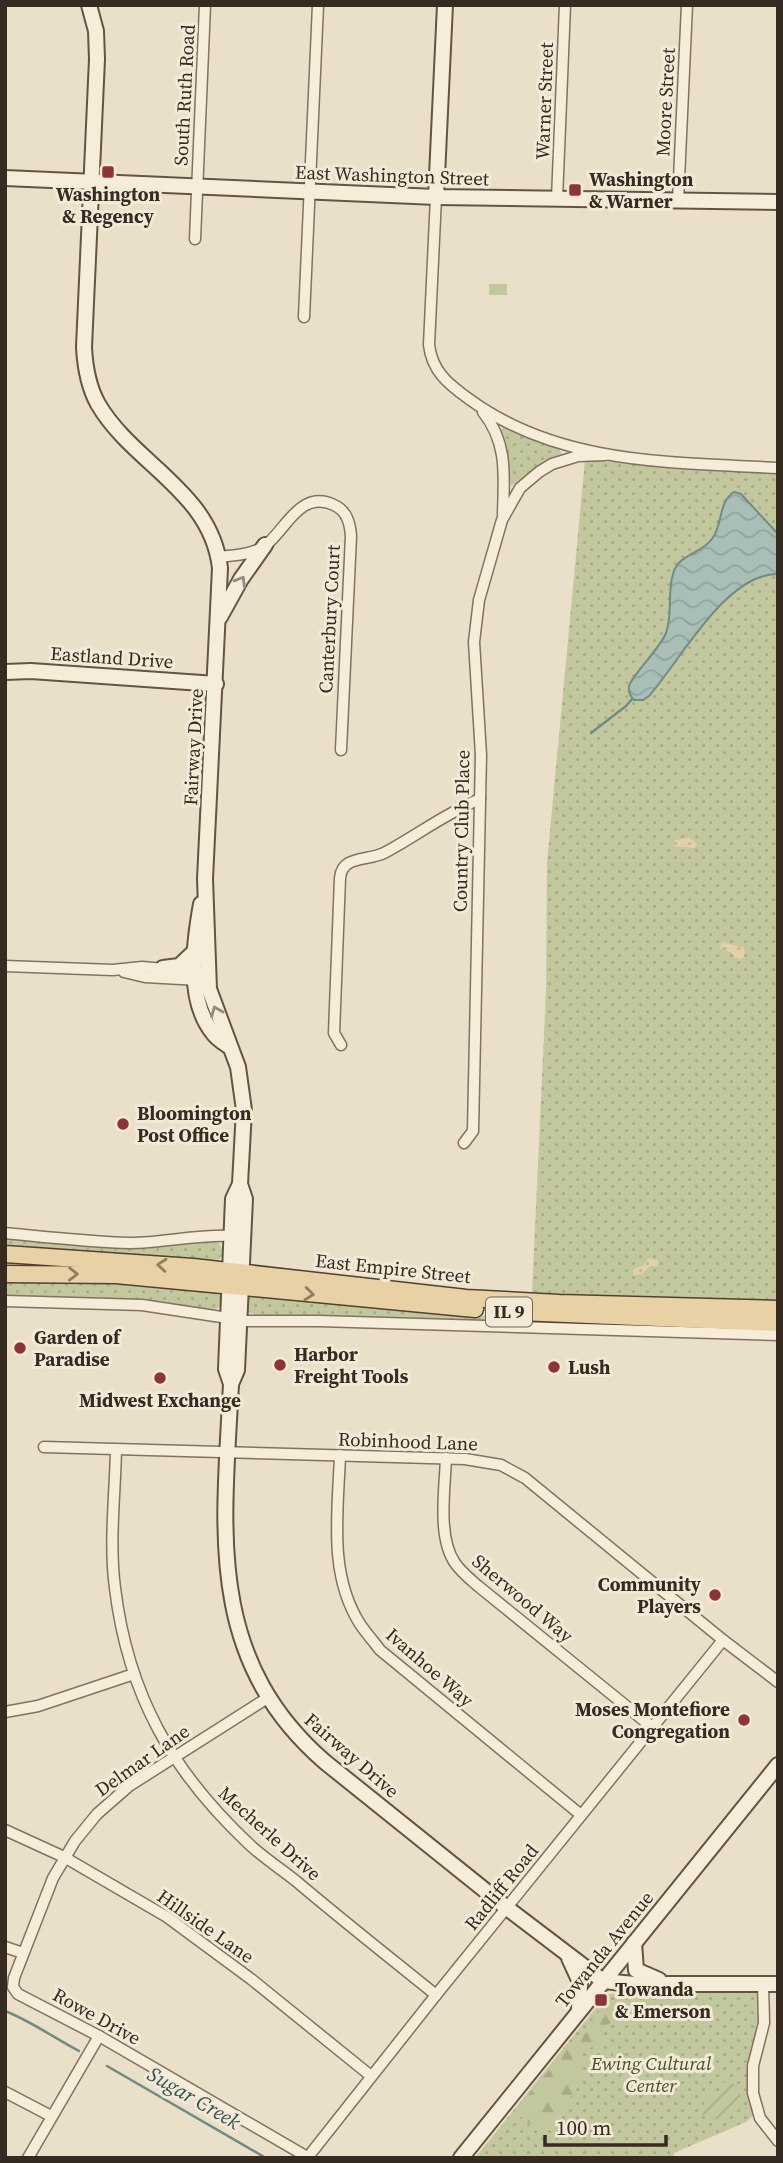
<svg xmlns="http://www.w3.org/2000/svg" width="783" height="2163" font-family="'Source Serif 4',serif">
<defs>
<pattern id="grass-dots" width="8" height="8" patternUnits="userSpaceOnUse" patternTransform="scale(1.75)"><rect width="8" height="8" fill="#c3c79d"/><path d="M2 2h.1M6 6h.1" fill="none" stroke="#a8ab87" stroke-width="1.8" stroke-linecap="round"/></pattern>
<pattern id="forest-firs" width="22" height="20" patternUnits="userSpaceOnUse" patternTransform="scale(1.75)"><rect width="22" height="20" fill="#c3c79d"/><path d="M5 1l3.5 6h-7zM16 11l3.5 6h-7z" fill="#a8ab87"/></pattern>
<pattern id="sand-dots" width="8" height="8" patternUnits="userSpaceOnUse" patternTransform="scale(1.75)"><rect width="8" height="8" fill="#e2d1a8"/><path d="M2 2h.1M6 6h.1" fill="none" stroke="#c2b490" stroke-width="1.8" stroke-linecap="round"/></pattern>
<pattern id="garden-furrows" width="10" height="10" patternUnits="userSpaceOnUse" patternTransform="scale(1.75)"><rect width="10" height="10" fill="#c3c79d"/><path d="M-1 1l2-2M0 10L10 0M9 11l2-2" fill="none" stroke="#a8ab87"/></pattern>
<pattern id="water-waves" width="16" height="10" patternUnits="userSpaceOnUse" patternTransform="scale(1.75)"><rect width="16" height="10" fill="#a8beb7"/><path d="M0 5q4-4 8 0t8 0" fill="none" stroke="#91a39d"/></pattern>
</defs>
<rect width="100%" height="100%" fill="#eadfc8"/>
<g fill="url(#grass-dots)">
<path d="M503,427L559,449L562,454L538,467L511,486L507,451L501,431Z"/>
<path d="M585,460L778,472V1301L532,1293L546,991L547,863Z"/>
<path d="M5,1238C53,1242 101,1248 148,1247C171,1247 197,1235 219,1243L224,1253L216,1263L52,1250L5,1244Z"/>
<path d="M5,1280L121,1281L218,1291L222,1300L218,1308C204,1314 162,1301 143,1300L5,1295Z"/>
<path d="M251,1295L488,1316L778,1331L480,1321L262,1317L250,1313L245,1307L247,1298Z"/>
<path d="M752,1991L759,1994L761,2010L751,2063L755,2114L746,2122L674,2153L673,2158H475L607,1994Z"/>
</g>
<path fill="url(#forest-firs)" d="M611,1998V2007L616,2006V2022L607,2024L602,2030L603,2042L583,2051L579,2058L580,2077L576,2091L564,2105L560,2125L554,2130L539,2129L513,2112Z"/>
<g fill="url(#sand-dots)">
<path d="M689,838L696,843L695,848L673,846L675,840Z"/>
<path d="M722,942L744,948L745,956L741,959L735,958L732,953L720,948Z"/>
<path d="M649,1258L658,1260V1266H650L642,1274L633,1275V1269L642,1266Z"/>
</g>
<g fill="url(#garden-furrows)">
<path d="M613,2053H625L624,2077L611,2073Z"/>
<path d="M724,2082L738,2085C737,2092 741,2097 741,2103C740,2115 719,2119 710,2120L703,2116L702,2107L709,2096L722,2090L721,2084Z"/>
</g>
<rect fill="#c3c79d" x="489" y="284" width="18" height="11"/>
<path fill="url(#water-waves)" stroke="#708c84" stroke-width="2" d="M734,492L741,494L778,534V574C726,573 680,661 649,696L643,700H634C630,696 628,692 629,686C632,675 659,650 666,633C673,613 667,593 673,574C678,554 701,554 712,539C723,525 718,502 734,492Z"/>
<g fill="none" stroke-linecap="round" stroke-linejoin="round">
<g stroke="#708c84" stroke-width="2.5">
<path d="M591,733L626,706L632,699"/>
<path d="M5,2011C31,2021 54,2038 79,2051"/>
<path d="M107,2066L266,2158"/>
</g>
<defs>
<g id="minor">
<path d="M436,197L429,345C432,371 448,384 469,399C559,465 671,462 778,468"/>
<path d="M557,199L565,5"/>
<path d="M678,201L687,5"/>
<path d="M195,239L205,5"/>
<path d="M304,317L318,5"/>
<path d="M483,412C508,443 504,476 503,514"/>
<path d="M219,557C234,555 253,555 266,545C286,529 301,489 334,505C347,511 350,523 351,536L341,750"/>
<path d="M5,966L113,970L142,967L200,972"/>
<path d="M124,972L145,977L199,980"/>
<path d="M341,1045L334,1033L340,878C342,855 368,861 384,853C416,836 446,813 480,799"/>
<path d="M464,1143L473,1131L481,755L474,642L479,600L502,520L520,488L539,472L552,464L578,456L605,455"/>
<path d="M5,1233C46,1237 88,1242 130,1243C164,1243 197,1234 232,1236"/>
<path d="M5,1301L142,1305L228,1318"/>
<path d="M239,1321H319L778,1335"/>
<path d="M44,1447L465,1459L501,1465L525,1478L723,1640L778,1682"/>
<path d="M116,1450C115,1496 109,1543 115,1588C128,1695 172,1772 250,1845C264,1858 281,1869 296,1881C342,1920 389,1957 436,1995"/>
<path d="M340,1455C338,1512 328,1574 360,1624C366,1633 374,1642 380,1650L581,1815"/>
<path d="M446,1458C445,1488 437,1537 455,1563C461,1572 470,1579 478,1586L652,1727"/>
<path d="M269,1697L129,1786L97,1814L75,1841L53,1878L14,1978L13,1987L18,1994L99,2036L309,2158"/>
<path d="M5,1712L38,1706L134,1674"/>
<path d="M5,1830L64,1857L167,1917L251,1979L371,2076"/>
<path d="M5,1947L23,1953"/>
<path d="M763,1984L764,2023L753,2066V2093L760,2118L778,2141"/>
<path d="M5,2092L51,2116"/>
<path d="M308,2157L436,1995L723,1640"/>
<path d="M28,2158L99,2036"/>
</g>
<g id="secondary">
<path d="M89,5L96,31L97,59L84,347C85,367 88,386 98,404C133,464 211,491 220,568L205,879L209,989L238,1067L244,1110L240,1184L245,1199L237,1370L231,1384"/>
<path d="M5,178L436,197L778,202"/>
<path d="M436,197L445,5"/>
<path d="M220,617L241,579L265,545"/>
<path d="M5,672L31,671L216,684"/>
<path d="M201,904C194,943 186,1000 213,1033C217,1039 224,1043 230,1047"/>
<path d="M163,968L179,966L195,951"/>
<path d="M240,1184L233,1199L226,1369L231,1384C224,1527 204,1657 325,1762L507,1908L603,1981L634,1984H778"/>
<path d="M634,1943L636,1970L659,1980"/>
<path d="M569,1958L580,1982L579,2010"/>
<path d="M461,2158L778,1765"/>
</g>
<g id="primary">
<path d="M5,1254L193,1267L466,1298L559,1303L778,1309"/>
<path d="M5,1274L116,1275L475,1309"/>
<path d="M497,1311L778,1323"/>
</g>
</defs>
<use href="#minor" stroke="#84715f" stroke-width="13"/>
<use href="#secondary" stroke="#665342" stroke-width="18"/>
<use href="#primary" stroke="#524032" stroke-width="19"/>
<use href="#minor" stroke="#f5ecda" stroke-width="10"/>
<use href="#secondary" stroke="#f5ecda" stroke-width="14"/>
<use href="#primary" stroke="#e8d1a4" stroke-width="16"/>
</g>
<defs><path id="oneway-chevron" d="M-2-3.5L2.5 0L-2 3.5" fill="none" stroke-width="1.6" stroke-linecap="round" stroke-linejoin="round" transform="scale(1.75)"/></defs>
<g stroke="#968b7e">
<use href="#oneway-chevron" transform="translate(241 581) rotate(-59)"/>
<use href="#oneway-chevron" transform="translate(216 1011) rotate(-112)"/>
</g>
<g stroke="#8f7e62">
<use href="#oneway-chevron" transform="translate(162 1265) rotate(-175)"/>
<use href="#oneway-chevron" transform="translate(73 1274) rotate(1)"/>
<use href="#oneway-chevron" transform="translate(309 1294) rotate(6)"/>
</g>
<g fill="#8c3539" stroke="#f2e9d7" stroke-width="2.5">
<rect x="101" y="165" width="14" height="14" rx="3.5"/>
<rect x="568" y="183" width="14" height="14" rx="3.5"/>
<circle cx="123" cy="1124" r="7"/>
<circle cx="20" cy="1348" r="7"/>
<circle cx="280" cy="1365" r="7"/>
<circle cx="554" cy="1367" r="7"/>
<circle cx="160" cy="1378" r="7"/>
<circle cx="715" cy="1595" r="7"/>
<circle cx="744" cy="1720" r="7"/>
<rect x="594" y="1993" width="14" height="14" rx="3.5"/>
</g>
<g text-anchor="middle" stroke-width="6" stroke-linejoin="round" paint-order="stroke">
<rect fill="#f2e9d7" stroke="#6e6358" stroke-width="2" x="486" y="1297.5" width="46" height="29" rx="5"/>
<g font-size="18" font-weight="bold" fill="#362a21">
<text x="509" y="1318">IL 9</text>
</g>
<g font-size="19" fill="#362a21" stroke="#f2e9d7">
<text transform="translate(184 95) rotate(-87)" y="7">South Ruth Road</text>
<text transform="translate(544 101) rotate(-88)" y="7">Warner Street</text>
<text transform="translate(665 102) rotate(-87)" y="7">Moore Street</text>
<text transform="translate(392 175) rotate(2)" y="7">East Washington Street</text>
<text transform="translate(329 619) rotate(-87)" y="7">Canterbury Court</text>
<text transform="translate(112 657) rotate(4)" y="7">Eastland Drive</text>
<text transform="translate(193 747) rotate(-87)" y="7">Fairway Drive</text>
<text transform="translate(461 831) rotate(-89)" y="7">Country Club Place</text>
<text transform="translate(393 1268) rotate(6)" y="7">East Empire Street</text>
<text transform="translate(408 1441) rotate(2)" y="7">Robinhood Lane</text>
<text transform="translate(523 1598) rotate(40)" y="7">Sherwood Way</text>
<text transform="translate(430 1667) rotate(41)" y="7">Ivanhoe Way</text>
<text transform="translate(352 1755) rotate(41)" y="7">Fairway Drive</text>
<text transform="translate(142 1760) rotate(-35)" y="7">Delmar Lane</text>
<text transform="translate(270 1833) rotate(42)" y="7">Mecherle Drive</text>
<text transform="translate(501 1887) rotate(-51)" y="7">Radliff Road</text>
<text transform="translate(206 1926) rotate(35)" y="7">Hillside Lane</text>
<text transform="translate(604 1949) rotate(-51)" y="7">Towanda Avenue</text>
<text transform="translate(97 2016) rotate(29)" y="7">Rowe Drive</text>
</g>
<g font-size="19" font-weight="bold" fill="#362a21" stroke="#f2e9d7" text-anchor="start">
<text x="589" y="186">Washington<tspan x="589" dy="22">&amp; Warner</tspan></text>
<text x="108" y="201" text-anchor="middle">Washington<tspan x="108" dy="22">&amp; Regency</tspan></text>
<text x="137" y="1120">Bloomington<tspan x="137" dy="22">Post Office</tspan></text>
<text x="34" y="1344">Garden of<tspan x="34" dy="22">Paradise</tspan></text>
<text x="294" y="1361">Harbor<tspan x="294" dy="22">Freight Tools</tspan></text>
<text x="568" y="1374">Lush</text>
<text x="160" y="1407" text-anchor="middle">Midwest Exchange</text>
<text x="701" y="1591" text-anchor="end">Community<tspan x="701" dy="22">Players</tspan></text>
<text x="730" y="1716" text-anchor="end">Moses Montefiore<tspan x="730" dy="22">Congregation</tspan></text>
<text x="615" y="1996">Towanda<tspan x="615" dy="22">&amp; Emerson</tspan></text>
</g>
<g font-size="19" font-style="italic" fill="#48502a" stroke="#f2e9d7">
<text x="651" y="2070">Ewing Cultural<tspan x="651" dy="22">Center</tspan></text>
</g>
<g font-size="21" font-style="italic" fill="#325451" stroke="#f2e9d7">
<text transform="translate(194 2098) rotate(30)" y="7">Sugar Creek</text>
</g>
</g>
<rect width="783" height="2163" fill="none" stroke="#362a21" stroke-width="14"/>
<path d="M545 2135v10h121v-10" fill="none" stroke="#362a21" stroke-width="3.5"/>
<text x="556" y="2135" font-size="21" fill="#362a21" stroke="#f2e9d7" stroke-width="5" paint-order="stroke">100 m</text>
</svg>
